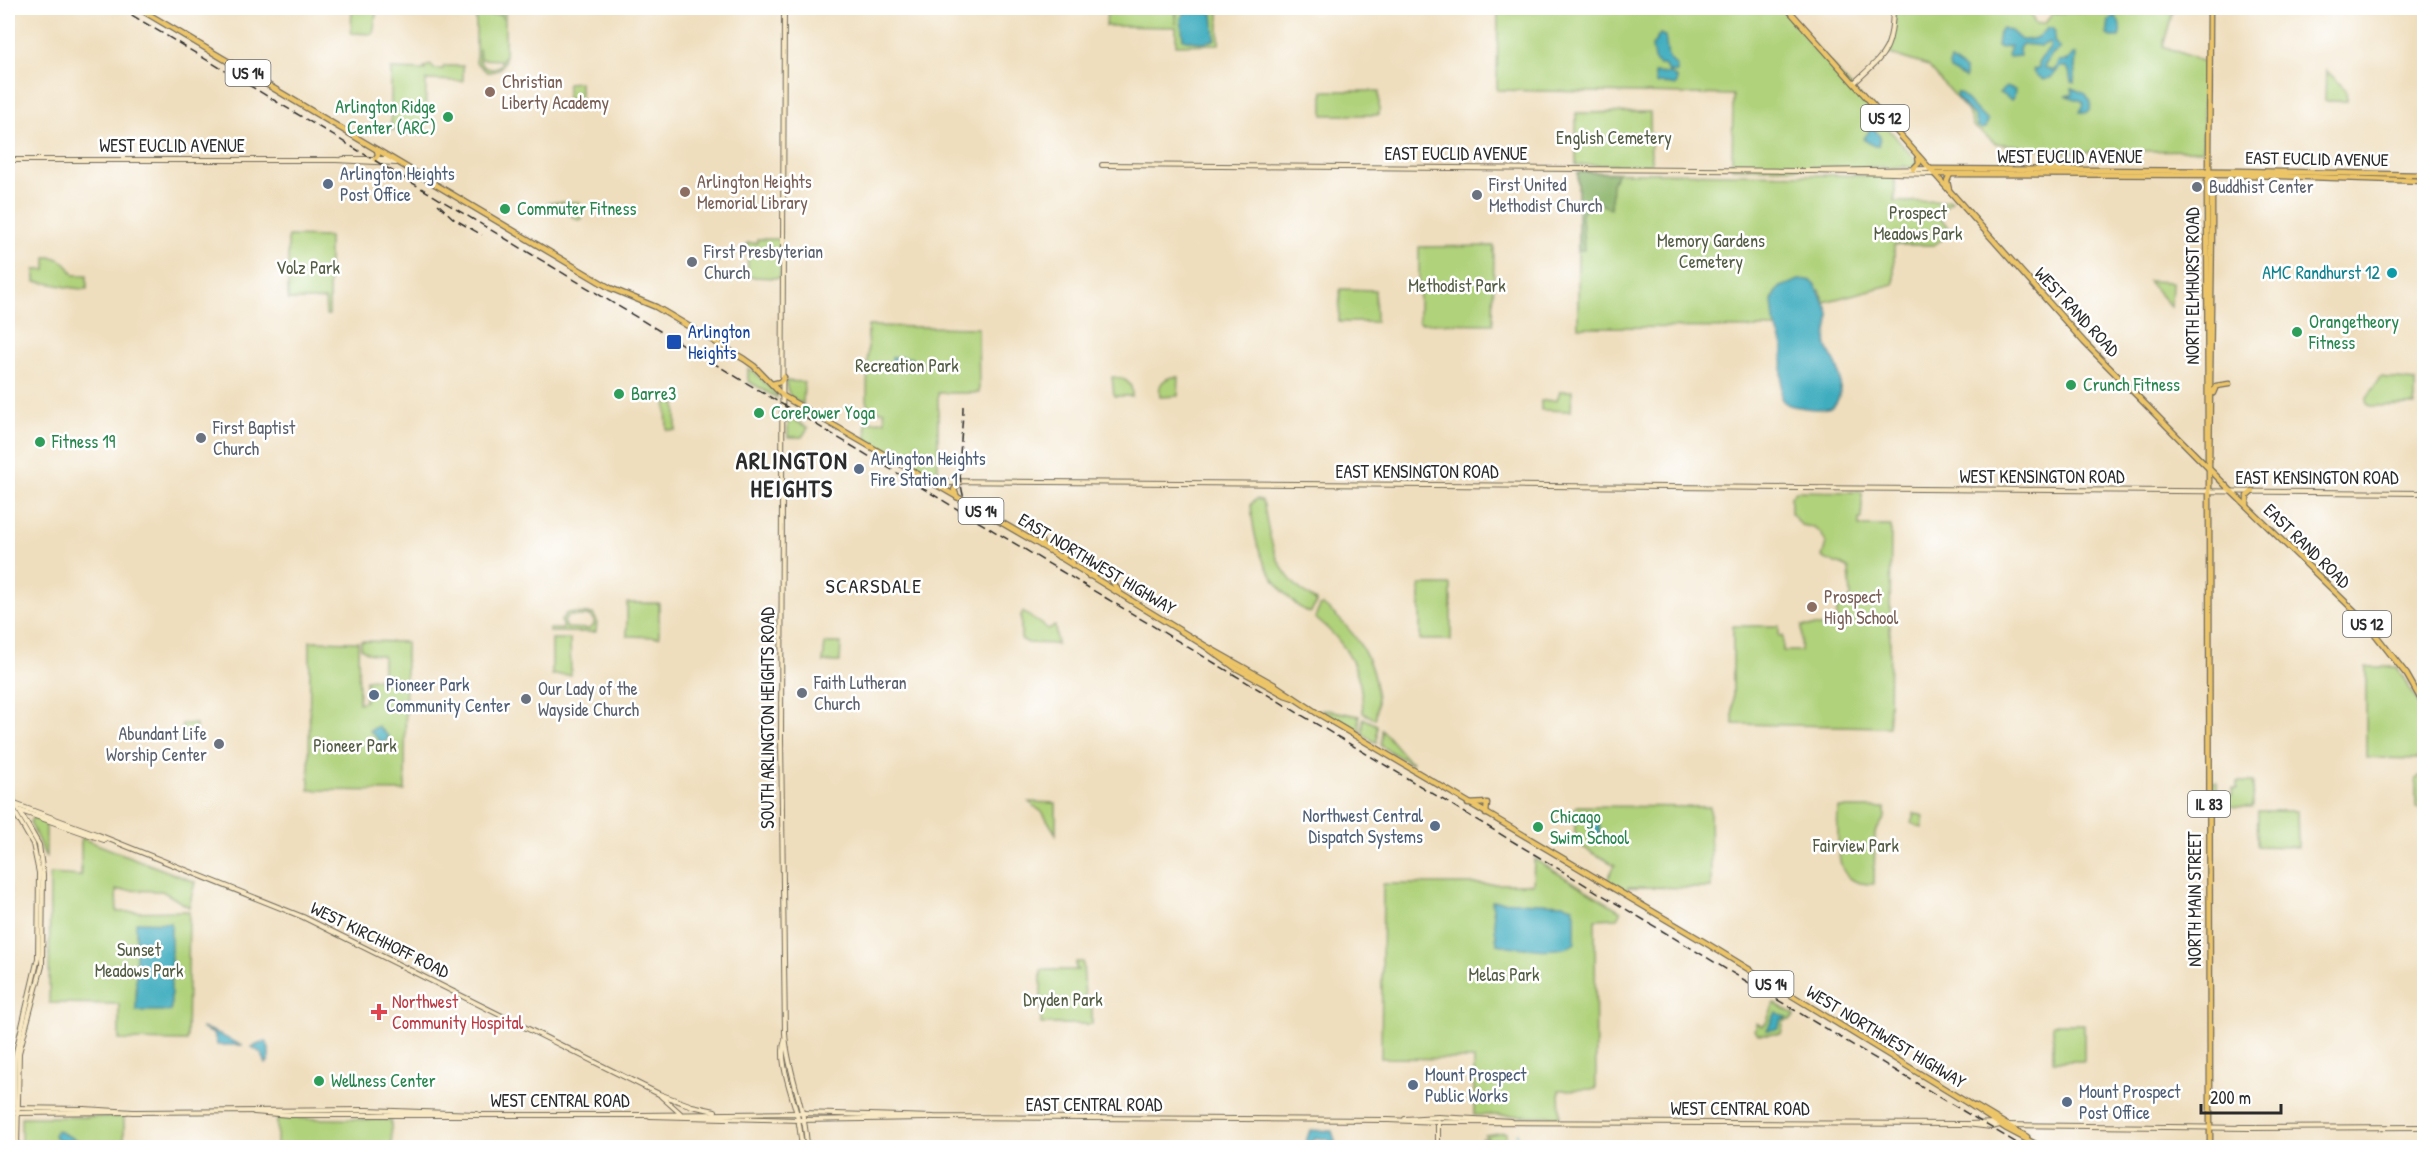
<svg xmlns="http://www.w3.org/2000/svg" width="2432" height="1155" font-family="'Patrick Hand',sans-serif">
<rect width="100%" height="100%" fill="#fff"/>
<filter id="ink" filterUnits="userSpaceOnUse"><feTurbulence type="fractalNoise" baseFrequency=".0167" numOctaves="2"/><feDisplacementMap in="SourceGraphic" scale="12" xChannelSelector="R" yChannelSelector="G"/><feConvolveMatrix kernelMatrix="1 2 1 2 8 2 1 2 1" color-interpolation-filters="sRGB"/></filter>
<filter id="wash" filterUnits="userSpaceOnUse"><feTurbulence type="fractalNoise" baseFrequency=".008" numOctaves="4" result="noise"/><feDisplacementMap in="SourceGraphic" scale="24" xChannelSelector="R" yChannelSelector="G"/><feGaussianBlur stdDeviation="1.35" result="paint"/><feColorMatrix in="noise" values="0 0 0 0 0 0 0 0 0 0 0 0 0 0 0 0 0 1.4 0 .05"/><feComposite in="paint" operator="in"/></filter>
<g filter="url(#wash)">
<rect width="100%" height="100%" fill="#efdebd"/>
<g fill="#b0d27a" stroke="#6e7e52" stroke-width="1.5" fill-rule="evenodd">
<path d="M352,8H377L373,34L351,33Z"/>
<path d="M476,8H483L479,15H502V19L499,8L505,11V59C503,68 496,72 487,72L476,62ZM479,48L480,59L501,60L503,56L500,65L493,69C480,69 478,59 479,48Z"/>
<path d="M1107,8H1175L1176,24L1177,8L1219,9V44L1176,45V27L1106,26Z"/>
<path d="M1498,8H1781L1917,161L1914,167L1732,168L1733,95L1497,90Z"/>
<path d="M1895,8H2029L2035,24L2045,23L2053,13L2085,11L2086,8H2174L2163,46L2204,62L2203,150L2067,152L1995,143L1973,126L1968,112L1928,66L1887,53L1894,38Z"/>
<path d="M431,65L434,69H443L444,66H463V81L426,80L425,134H407L406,130H391V69L425,70L424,67Z"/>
<path d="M2326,70L2346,90L2347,101H2325Z"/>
<path d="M580,82V100H567V83Z"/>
<rect x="1323" y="91" width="56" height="24"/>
<path d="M1650,112L1651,165H1576V113Z"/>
<path d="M1578,172L1895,176V202L1946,201L1949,199L1952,201L1939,212V217L1953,232L1934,245H1894V284L1824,302L1820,290L1781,287L1773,297L1776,328L1578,327Z"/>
<path d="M549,202H580L582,219L578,220Z"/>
<path d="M288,236L329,237V315H326L325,300H288Z"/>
<path d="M757,239H780V276L778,278L750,277L748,274L747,243H757Z"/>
<path d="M1494,246L1493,324L1419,323V247Z"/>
<path d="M46,257C61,256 66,263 74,275H87V289C68,290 54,282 35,282V270H46Z"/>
<path d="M2148,281L2172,282L2171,307Z"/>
<path d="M1340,289L1375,290L1376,322H1339Z"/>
<path d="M868,326L978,328L979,393H938V475L927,474L867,441L866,422L885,421L884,411H867Z"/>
<path d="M748,368L753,371L777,395V398L748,381Z"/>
<path d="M1112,377C1125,378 1133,382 1132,396H1114Z"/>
<path d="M1172,377H1179L1178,396L1160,397C1158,386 1161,380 1172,377Z"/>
<path d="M2380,377L2415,381V405L2371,406L2367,404L2366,400Z"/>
<path d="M786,381L804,382L803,404C791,398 787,395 786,381Z"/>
<path d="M1560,391H1572L1571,411L1541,410V401L1557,400Z"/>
<path d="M668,401L676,404V430H667L666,406Z"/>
<path d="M788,416L808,428L802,437H788Z"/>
<path d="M1796,491L1862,492V519H1859V526H1891L1889,727L1733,724V626H1779V636H1783V651H1801L1802,626H1837V609L1849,601L1851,596L1849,569C1841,562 1831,564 1822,557L1826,543L1821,533L1812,527L1801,525L1791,513V496Z"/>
<path d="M1256,499L1261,500L1264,505C1270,546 1278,578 1316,601V604L1310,613C1299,609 1290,599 1282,590C1260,564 1253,537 1251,504Z"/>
<rect x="1420" y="585" width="31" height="55"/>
<path d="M627,603H659V637L627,636Z"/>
<path d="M1323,605C1354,628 1376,661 1377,701C1377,707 1377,714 1375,719L1363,713C1363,672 1347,642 1315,618L1320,606Z"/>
<path d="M1023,612L1048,629L1055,626L1057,644L1028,643L1021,639V615Z"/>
<path d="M567,613L593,614L597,621L596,632H549V629H563L561,620ZM569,616H591L594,620V625L589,629L567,628L564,621Z"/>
<path d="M552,639H570L571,675H552Z"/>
<path d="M310,641L358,642L359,703L365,701L366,680L383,678V656L368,653L361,648V641L406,642L405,791L309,790Z"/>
<path d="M825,643H841L840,662H823Z"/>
<path d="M2366,667H2397L2424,712V808H2416V779L2423,773V759L2366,758Z"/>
<path d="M1322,709L1359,716L1360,733L1323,711Z"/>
<path d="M1363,718L1377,725V743L1363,735Z"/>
<path d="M182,724H196L195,742H182Z"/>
<path d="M1382,730L1407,759L1412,762L1411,764L1381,746Z"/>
<path d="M2212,782H2217V793H2228V795L2232,796L2233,789H2237V782H2253V805L2252,807L2212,806Z"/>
<path d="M1029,802L1056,803V834L1043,813Z"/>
<path d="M1577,806L1710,807L1711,888L1628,887L1627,893L1606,882L1615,865L1575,843V809Z"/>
<path d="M1839,808H1885V817L1875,833L1874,884C1841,885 1838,864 1838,836C1838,827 1836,816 1839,808Z"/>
<path d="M2258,811H2297L2298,847L2257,846Z"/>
<path d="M1914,813L1924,816L1922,828L1911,823L1914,818Z"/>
<path d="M33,817L46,823V858L30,822Z"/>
<path d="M81,838L195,882L189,907L162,891L116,890L117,912L189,911L187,1041L119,1040V1004L49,1003L50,874L81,876Z"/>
<path d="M1534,859L1621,911L1617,918L1595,919L1596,1089L1559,1090L1560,1116L1474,1115V1059L1381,1058L1383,884H1533Z"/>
<path d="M1076,962H1083L1085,998L1092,999V1024H1041V970H1079L1076,969Z"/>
<path d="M1774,1003L1795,1015L1791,1020L1784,1021L1781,1034H1758L1754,1030L1756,1029V1023L1762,1026L1766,1023Z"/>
<rect x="2053" y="1024" width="31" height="37"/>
<path d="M21,1117H124V1147L21,1148Z"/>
<path d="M277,1118L391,1120L392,1147L277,1146Z"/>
<path d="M1504,1132L1506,1133L1507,1147H1481L1482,1138L1488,1139L1485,1135Z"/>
</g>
<path fill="#8cb46a" stroke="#5c704a" stroke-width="1.5" d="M1578,172L1618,173L1612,183L1611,209L1596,202L1584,211L1582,215L1584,250H1578Z"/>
<g fill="#40adbf" stroke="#366c75" stroke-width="1.5">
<path d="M1188,8L1213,13L1215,39C1207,44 1192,42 1183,39L1181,18Z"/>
<path d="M2115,16C2120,21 2122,31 2119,37H2112L2107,35L2109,20Z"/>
<path d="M2002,28L2011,31L2021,40C2035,40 2038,38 2048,28H2052L2055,32L2054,41L2060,49L2050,57L2044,67L2054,71L2059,61L2068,60L2073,54L2076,55L2074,83L2071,82L2069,71L2066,67H2060L2052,77L2044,80L2034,73L2033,70L2039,67V61L2050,48V42L2041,46L2022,44L2019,49L2020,56L2009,57L2007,55L2010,46L2001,48L1997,46L1999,32Z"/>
<path d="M1660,34L1665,36L1668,57L1677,67V73L1669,72L1664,65H1659L1654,60L1652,46Z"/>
<path d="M1951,60L1965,70V78L1950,70L1949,65Z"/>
<path d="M1654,73L1670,74L1677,78V83L1675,86L1662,83L1656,84Z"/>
<path d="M2006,87L2015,90L2014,97L2011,100L1999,93Z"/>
<path d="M2072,88L2086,94L2091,102L2090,110L2086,113L2080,112L2084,104L2082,101L2067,96L2073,94Z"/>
<path d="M1957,93H1960L1981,115L1988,120L1986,128L1982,129L1977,126L1974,116L1956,97Z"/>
<path d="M1865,120L1869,121L1880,137L1878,146H1874L1863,139L1869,132Z"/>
<path d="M1799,280C1816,277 1817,289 1823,301C1826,305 1828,309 1829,314C1830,325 1824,335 1827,346C1829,354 1834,359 1837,366C1841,376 1843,399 1833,406C1827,410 1812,409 1805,408C1796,406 1786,407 1781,398L1783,346L1774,321L1772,301L1775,293L1781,287Z"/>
<path d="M892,357L912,358L911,366L892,368Z"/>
<path d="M378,726L389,737L383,744L370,731Z"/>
<path d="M1596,820L1599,823L1600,836L1598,837V841H1592L1591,823Z"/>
<path d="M1492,901L1564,904L1573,907L1575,914V943C1561,955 1515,947 1497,944Z"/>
<path d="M136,922L171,923V1011H136Z"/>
<path d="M1776,1012L1787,1018L1781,1020L1778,1029L1767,1030Z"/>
<path d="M201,1028C220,1031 226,1041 243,1045H217L214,1034Z"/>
<path d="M266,1041L269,1048V1060L266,1064L262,1054L252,1047Z"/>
<path d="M56,1130L79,1141V1147H67L54,1136Z"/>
<path d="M1310,1130L1332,1131L1337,1147H1329L1328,1139L1315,1138L1313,1141V1147H1304Z"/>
</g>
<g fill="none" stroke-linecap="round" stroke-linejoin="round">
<path stroke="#40adbf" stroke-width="1.5" d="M1517,1133L1518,1148"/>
</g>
</g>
<g filter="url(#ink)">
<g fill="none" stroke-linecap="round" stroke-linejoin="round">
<defs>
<g id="secondary">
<path d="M784,8L781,738L785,1033C787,1072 806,1108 807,1148"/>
<path d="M1854,83C1885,54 1892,52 1893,8"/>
<path d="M343,159H392"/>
<path d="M8,160H336L396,163"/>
<path d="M1102,165L1809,171L1930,169"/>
<path d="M1810,171L1934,174"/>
<path d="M929,481L2424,493"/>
<path d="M932,482L943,484L960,482"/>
<path d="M8,791L39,845L43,875L42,966L19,1053L17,1148"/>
<path d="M9,802L96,834L303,917L659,1094L692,1106L715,1111"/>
<path d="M9,802L33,844L39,873L38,958L15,1056L13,1148"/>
<path d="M21,811L104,840"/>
<path d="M785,1040C777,1060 794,1098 798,1119C800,1128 801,1138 802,1148"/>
<path d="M661,1096L680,1113"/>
<path d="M13,1108L84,1109L133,1112L367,1110L477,1114"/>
<path d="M254,1112L290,1115H640"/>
<path d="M17,1113L126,1112"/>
<path d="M640,1115L803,1113L934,1117L1388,1120L1438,1122L1967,1124L1991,1127L2000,1125"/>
<path d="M650,1116L799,1120L928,1118"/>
<path d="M1405,1119L1438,1117L1511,1121"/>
<path d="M1438,1121V1148"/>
<path d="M1968,1124L1996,1123"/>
<path d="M2006,1125L2249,1128L2424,1127"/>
<path d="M2239,1127H2255"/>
</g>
<g id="primary">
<path d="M138,8L610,288L656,307L744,359L754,366L783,396L1042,546L1202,644L1234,667L1285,695L1294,698"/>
<path d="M1787,8L2084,342L2231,491L2364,620L2407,675L2424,705"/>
<path d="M375,159L378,155L377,150"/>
<path d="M1913,169L1919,163L1918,156"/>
<path d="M1930,169L2241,171L2424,175"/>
<path d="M1934,174L2249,175L2424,181"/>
<path d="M1949,190L1947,181L1950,174"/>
<path d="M772,384L780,382L784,377"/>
<path d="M2213,393L2216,386L2229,384"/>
<path d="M2208,460L2207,181L2210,176"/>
<path d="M957,497L954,490L958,484"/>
<path d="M2247,506V496L2253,491"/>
<path d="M1039,533L1042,546"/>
<path d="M1059,557L1071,553L1073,566"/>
<path d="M1102,564L1119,592"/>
<path d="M1089,576L1096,574L1102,568"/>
<path d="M1202,644L1273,684L1317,713L1706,943L1966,1102L2007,1129L2043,1148"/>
<path d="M1468,804L1487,803L1486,814"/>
<path d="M1975,1106L2027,1137"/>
<path d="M2210,1148L2209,469L2212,223V181L2209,171L2210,8"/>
</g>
</defs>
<use href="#secondary" stroke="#706a5e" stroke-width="6"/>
<use href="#primary" stroke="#706a5e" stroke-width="7"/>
<use href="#secondary" stroke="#f8e8c3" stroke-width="4"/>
<use href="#primary" stroke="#edc569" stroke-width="4.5"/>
<g stroke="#2b2b2b" stroke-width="1.5" stroke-dasharray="9 4.5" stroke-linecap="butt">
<path d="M120,8L2025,1148"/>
<path d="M438,204L454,219L482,235"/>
<path d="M963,406C963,439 951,491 974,516"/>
</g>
</g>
</g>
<g fill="#8d6e63" stroke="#fff" stroke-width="2">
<circle cx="490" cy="92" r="6"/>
<circle cx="685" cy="192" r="6"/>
<circle cx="1812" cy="607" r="6"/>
</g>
<g fill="#2e9e5b" stroke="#fff" stroke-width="2">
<circle cx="448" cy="117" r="6"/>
<circle cx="505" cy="209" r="6"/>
<circle cx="2297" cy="332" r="6"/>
<circle cx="2071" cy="385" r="6"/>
<circle cx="619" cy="394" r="6"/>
<circle cx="759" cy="413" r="6"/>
<circle cx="40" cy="442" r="6"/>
<circle cx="1538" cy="827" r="6"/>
<circle cx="319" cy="1081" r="6"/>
</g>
<g fill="#5c6f8a" stroke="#fff" stroke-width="2">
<circle cx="328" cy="184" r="6"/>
<circle cx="859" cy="469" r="6"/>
<circle cx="374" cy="695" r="6"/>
<circle cx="1435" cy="826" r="6"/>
<circle cx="1413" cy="1085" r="6"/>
<circle cx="2067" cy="1102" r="6"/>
</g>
<g fill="#6b7280" stroke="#fff" stroke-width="2">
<circle cx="2197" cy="187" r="6"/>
<circle cx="1477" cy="195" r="6"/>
<circle cx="692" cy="262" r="6"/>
<circle cx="201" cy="438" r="6"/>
<circle cx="802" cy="693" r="6"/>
<circle cx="526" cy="699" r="6"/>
<circle cx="219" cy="744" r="6"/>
</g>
<circle fill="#0f9aa8" stroke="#fff" stroke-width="2" cx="2392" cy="273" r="6"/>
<rect fill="#1a4fb4" stroke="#fff" stroke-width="2" x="666" y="334" width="16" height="16" rx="3"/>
<path fill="#e0444e" stroke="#fff" stroke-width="2" d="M376 1003h6v6h6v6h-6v6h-6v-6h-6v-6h6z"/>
<g text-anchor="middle" stroke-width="5" stroke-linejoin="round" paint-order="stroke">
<g fill="#fff" stroke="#6b6b6b" stroke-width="1.5">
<rect x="225.5" y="60" width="45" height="26" rx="4.5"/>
<rect x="1861" y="105" width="48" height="26" rx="4.5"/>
<rect x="958.5" y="498" width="45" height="26" rx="4.5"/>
<rect x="2343" y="611" width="48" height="26" rx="4.5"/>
<rect x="2188" y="791" width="42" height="26" rx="4.5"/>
<rect x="1748.5" y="971" width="45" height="26" rx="4.5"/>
</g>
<g font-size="16" font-weight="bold" fill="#2b2b2b">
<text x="248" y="79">US 14</text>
<text x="1885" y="124">US 12</text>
<text x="981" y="517">US 14</text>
<text x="2367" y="630">US 12</text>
<text x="2209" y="810">IL 83</text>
<text x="1771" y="990">US 14</text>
</g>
<g font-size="18" fill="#785e54" stroke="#fff" text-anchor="start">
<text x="502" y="88">Christian<tspan x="502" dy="21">Liberty Academy</tspan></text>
<text x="697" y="188">Arlington Heights<tspan x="697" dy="21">Memorial Library</tspan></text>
<text x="1824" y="603">Prospect<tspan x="1824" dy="21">High School</tspan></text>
</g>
<g font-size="18" fill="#27864d" stroke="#fff" text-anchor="start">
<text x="436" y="113" text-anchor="end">Arlington Ridge<tspan x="436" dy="21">Center (ARC)</tspan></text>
<text x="517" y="215">Commuter Fitness</text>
<text x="2309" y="328">Orangetheory<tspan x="2309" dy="21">Fitness</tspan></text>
<text x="2083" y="391">Crunch Fitness</text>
<text x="631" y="400">Barre3</text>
<text x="771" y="419">CorePower Yoga</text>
<text x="52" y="448">Fitness 19</text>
<text x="1550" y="823">Chicago<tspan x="1550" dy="21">Swim School</tspan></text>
<text x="331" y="1087">Wellness Center</text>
</g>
<g font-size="18" fill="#535d43" stroke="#fff">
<text x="1614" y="144">English Cemetery</text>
<text x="1918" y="219">Prospect<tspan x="1918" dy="21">Meadows Park</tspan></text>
<text x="1711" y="247">Memory Gardens<tspan x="1711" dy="21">Cemetery</tspan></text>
<text x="308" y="274">Volz Park</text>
<text x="1457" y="292">Methodist Park</text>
<text x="907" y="372">Recreation Park</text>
<text x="355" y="752">Pioneer Park</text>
<text x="1856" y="852">Fairview Park</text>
<text x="139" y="956">Sunset<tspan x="139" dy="21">Meadows Park</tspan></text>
<text x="1504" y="981">Melas Park</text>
<text x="1063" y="1006">Dryden Park</text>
</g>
<g font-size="18" fill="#2b2b2b" stroke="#fff">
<text x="172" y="152">WEST EUCLID AVENUE</text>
<text x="1456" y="160">EAST EUCLID AVENUE</text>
<text x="2070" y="163">WEST EUCLID AVENUE</text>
<text transform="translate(2317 159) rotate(1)" y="6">EAST EUCLID AVENUE</text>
<text transform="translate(2193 286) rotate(-90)" y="6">NORTH ELMHURST ROAD</text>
<text transform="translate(2077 312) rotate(47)" y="6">WEST RAND ROAD</text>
<text x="1417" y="478">EAST KENSINGTON ROAD</text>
<text x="2042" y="483">WEST KENSINGTON ROAD</text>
<text x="2317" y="484">EAST KENSINGTON ROAD</text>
<text transform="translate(2307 546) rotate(44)" y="6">EAST RAND ROAD</text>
<text transform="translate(1097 564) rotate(31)" y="6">EAST NORTHWEST HIGHWAY</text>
<text transform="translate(768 718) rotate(-90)" y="6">SOUTH ARLINGTON HEIGHTS ROAD</text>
<text transform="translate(2195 899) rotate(-90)" y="6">NORTH MAIN STREET</text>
<text transform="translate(380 940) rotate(26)" y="6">WEST KIRCHHOFF ROAD</text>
<text transform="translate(1886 1037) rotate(31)" y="6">WEST NORTHWEST HIGHWAY</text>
<text x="560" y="1107">WEST CENTRAL ROAD</text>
<text x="1094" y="1111">EAST CENTRAL ROAD</text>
<text x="1740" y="1115">WEST CENTRAL ROAD</text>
</g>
<g font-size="18" fill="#4e5e75" stroke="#fff" text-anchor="start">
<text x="340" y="180">Arlington Heights<tspan x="340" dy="21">Post Office</tspan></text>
<text x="871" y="465">Arlington Heights<tspan x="871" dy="21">Fire Station 1</tspan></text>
<text x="386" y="691">Pioneer Park<tspan x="386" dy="21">Community Center</tspan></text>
<text x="1423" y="822" text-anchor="end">Northwest Central<tspan x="1423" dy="21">Dispatch Systems</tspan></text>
<text x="1425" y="1081">Mount Prospect<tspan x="1425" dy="21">Public Works</tspan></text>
<text x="2079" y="1098">Mount Prospect<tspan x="2079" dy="21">Post Office</tspan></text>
</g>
<g font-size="18" fill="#5b616d" stroke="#fff" text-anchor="start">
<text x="1489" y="191">First United<tspan x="1489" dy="21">Methodist Church</tspan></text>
<text x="2209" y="193">Buddhist Center</text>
<text x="704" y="258">First Presbyterian<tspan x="704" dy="21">Church</tspan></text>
<text x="213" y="434">First Baptist<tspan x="213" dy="21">Church</tspan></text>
<text x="814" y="689">Faith Lutheran<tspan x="814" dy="21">Church</tspan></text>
<text x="538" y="695">Our Lady of the<tspan x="538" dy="21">Wayside Church</tspan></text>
<text x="207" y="740" text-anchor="end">Abundant Life<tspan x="207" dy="21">Worship Center</tspan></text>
</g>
<g font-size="18" fill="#0d838f" stroke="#fff" text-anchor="end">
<text x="2380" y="279">AMC Randhurst 12</text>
</g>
<g font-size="18" fill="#164399" stroke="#fff" text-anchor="start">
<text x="688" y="338">Arlington<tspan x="688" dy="21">Heights</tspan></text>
</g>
<g font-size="18" fill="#be3a42" stroke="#fff" text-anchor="start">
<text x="392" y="1008">Northwest<tspan x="392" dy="21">Community Hospital</tspan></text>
</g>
<g font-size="20" letter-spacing="1.5" fill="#2b2b2b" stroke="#fff">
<text x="874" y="593">SCARSDALE</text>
</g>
<g font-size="24" font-weight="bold" letter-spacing="1.5" fill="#2b2b2b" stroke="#fff">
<text x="792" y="469">ARLINGTON<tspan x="792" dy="28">HEIGHTS</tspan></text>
</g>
</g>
<rect width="2432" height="1155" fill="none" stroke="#fff" stroke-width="30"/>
<path d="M2201 1104v9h80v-9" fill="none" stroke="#2b2b2b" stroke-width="3"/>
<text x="2210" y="1104" font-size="18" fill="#2b2b2b" stroke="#ffffff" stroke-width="4.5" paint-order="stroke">200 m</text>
</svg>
